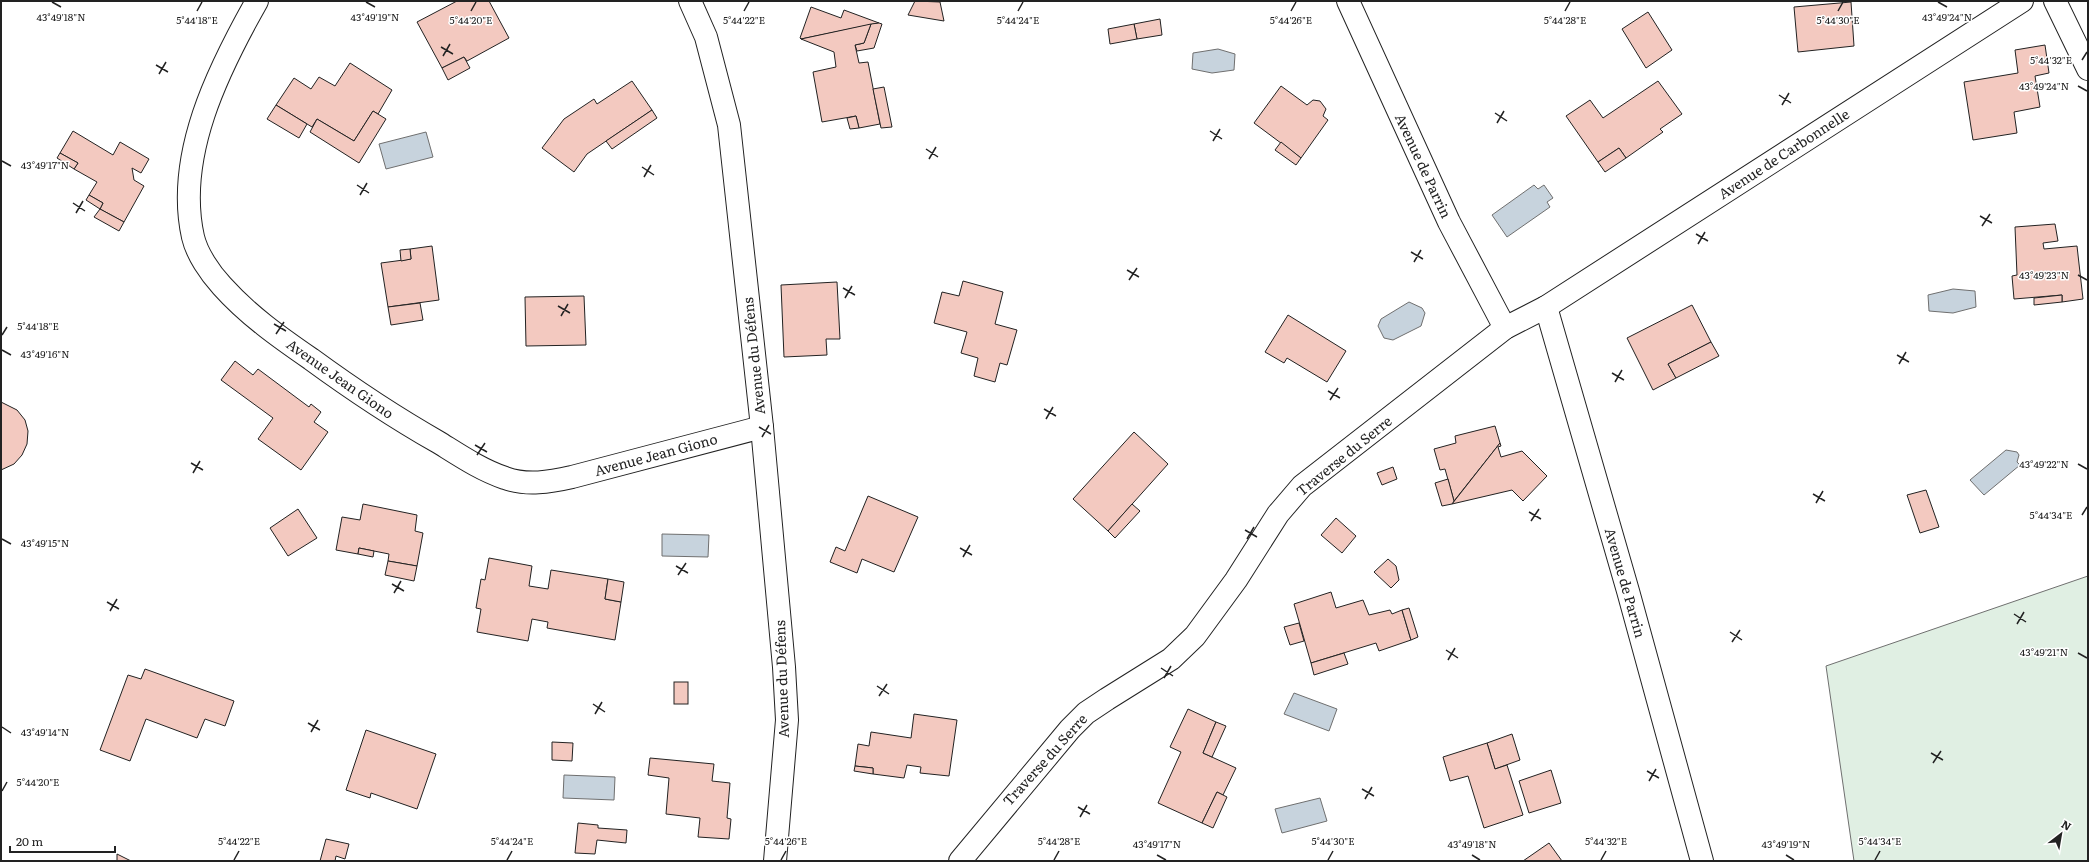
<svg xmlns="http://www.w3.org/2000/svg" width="2089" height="862" font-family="Literata,serif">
<rect width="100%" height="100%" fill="#fff"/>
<path fill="#e0efe3" stroke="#6f6f6f" d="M2088,576V861H1854L1826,666Z"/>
<g fill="#c7d3dd" stroke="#6f6f6f">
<path d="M1218,49L1235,54L1234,70L1212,73L1192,69L1193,53Z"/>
<path d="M426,132L433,157L386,169L379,144Z"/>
<path d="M1534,185L1538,189L1544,185L1553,198L1547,202L1550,207L1507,237L1492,215Z"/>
<path d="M1953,289L1975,291L1976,307L1953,313L1929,311L1928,295Z"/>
<path d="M1409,302L1422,308L1425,313L1421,326L1393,340L1384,338L1378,326L1381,319Z"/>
<path d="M2006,450L2017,452L2019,455L2017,462L2020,465L1984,495L1970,480Z"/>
<path d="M662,534L709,535L708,557L662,556Z"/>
<path d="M1294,693L1337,709L1329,731L1284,714Z"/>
<path d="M564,775L615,777L614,800L563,798Z"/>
<path d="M1320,798L1327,821L1282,833L1275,809Z"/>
</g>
<g fill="#f3c9c0" stroke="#222">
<path d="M457,1H489L509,38L467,61L464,57L442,68L417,22Z"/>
<path d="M915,1L940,2L944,21L908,15Z"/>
<path d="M1851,2L1854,46L1798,52L1794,7Z"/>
<path d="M811,7L841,18L844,10L879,23L801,39L800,38Z"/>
<path d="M1648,12L1672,50L1646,68L1622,29Z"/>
<path d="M1160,19L1162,35L1137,39L1134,24Z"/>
<path d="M879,23L882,24L874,48L857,51L855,45L864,43L871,24Z"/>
<path d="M871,24L864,43L855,45L859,63L868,62L880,124L859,128L856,116L822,122L813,72L836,67L834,52L801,39Z"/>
<path d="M1134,24L1137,39L1110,44L1108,29Z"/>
<path d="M2045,45L2049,73L2035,76L2040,107L2014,112L2017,133L1973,140L1964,82L2018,73L2015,50Z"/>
<path d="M464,57L470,68L448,80L442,68Z"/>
<path d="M350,63L392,90L378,114L373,111L354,141L317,119L312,127L276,105L294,78L311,89L319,77L335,86Z"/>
<path d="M632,81L652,110L587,154L574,172L542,148L564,119L594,99L597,104Z"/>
<path d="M1658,81L1682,114L1660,129L1663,132L1626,158L1619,148L1598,162L1566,116L1590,100L1603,118Z"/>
<path d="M1281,86L1307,105L1313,100L1320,101L1326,109L1323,116L1328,120L1301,158L1254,123Z"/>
<path d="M884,87L892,127L881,128L873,89Z"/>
<path d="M276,105L307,124L299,138L267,119Z"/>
<path d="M652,110L657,118L612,149L606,141Z"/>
<path d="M373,111L386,119L359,163L310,132L317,119L354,141Z"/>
<path d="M856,116L859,128L850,129L847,118Z"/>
<path d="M73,131L113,155L120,142L149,159L141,173L132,168L134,180L144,186L124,222L100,209L103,203L89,195L97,182L74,169L78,163L60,153Z"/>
<path d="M1281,142L1301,158L1296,165L1275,150Z"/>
<path d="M1619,148L1626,158L1605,172L1598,162Z"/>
<path d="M60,153L78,163L74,169L57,158Z"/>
<path d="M89,195L103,203L100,209L86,200Z"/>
<path d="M100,209L124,222L119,231L94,217Z"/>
<path d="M2055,224L2058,241L2043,243L2044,249L2077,246L2083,299L2062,302V295L2014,299L2012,276L2017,275L2015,227Z"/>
<path d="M432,246L439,300L388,307L381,263L411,259L410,249Z"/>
<path d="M410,249L411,259L401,261L400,250Z"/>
<path d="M963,281L1003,292L995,324L1017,330L1007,365L1000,363L995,382L974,376L978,358L961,353L967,332L934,323L942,292L959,296Z"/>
<path d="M837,282L840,339H826L827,355L784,357L781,285Z"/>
<path d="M2062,295V302L2034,305V298Z"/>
<path d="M584,296L586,345L526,346L525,297Z"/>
<path d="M420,303L423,320L391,325L388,307Z"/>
<path d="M1692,305L1711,342L1668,364L1676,378L1653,390L1627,338Z"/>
<path d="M1288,315L1346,351L1327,382L1287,358L1284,363L1265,352Z"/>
<path d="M1711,342L1719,356L1676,378L1668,364Z"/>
<path d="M235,361L253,375L258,369L309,407L311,404L321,412L314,422L328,432L301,470L258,439L273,418L221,380Z"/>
<path d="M1,402L17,410L25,420L28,431L27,444L22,455L14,464L1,470Z"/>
<path d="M1495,426L1500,443L1454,501L1445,469L1440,470L1434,449L1456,443L1455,436Z"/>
<path d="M1134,432L1168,464L1108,531L1073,499Z"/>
<path d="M1500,443L1501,446L1498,447L1501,457L1522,451L1547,476L1523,501L1512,490L1452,504Z"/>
<path d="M1393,467L1397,479L1382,485L1377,473Z"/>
<path d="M1448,479L1454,501L1452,504L1442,506L1435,483Z"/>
<path d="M1926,490L1939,527L1920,533L1907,495Z"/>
<path d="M868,496L918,517L894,572L862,559L857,573L830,562L836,547L845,551Z"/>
<path d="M363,504L417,515L415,531L423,533L417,566L388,561L389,554L359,548L358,554L336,550L342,517L360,520Z"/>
<path d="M1132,504L1140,511L1115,538L1108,531Z"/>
<path d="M298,509L317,538L288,556L270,528Z"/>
<path d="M1336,518L1356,536L1342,553L1321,535Z"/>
<path d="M359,548L374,551L373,557L358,554Z"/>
<path d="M489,558L532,566L529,586L548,589L551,570L608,579L605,599L621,602L615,640L547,628L548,622L532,619L528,641L477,632L481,609L476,608L481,579L485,580Z"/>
<path d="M1388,559L1396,566L1399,580L1391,588L1374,572Z"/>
<path d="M388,561L417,566L414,581L385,575Z"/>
<path d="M608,579L624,582L621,602L605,599Z"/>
<path d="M1331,592L1336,608L1363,600L1369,615L1390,610L1392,614L1402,610L1411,640L1379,651L1376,643L1311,663L1294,604Z"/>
<path d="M1409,608L1418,637L1411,640L1402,610Z"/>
<path d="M1299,623L1304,641L1290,645L1284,627Z"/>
<path d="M1344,653L1348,664L1314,675L1311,663Z"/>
<path d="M145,669L234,701L225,726L205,719L197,738L146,719L130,761L100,750L128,675L141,679Z"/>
<rect x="674" y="682" width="14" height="22"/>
<path d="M1188,709L1216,722L1203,753L1236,768L1223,795L1217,792L1202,823L1158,803L1181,752L1170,747Z"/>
<path d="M914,714L957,720L949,776L920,773L921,767L907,765L904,778L873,774V768L855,766L858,744L869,746L871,732L911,738Z"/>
<path d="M1216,722L1226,726L1212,757L1203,753Z"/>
<path d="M366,730L436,754L417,809L371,793L370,798L346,790Z"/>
<path d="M1512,734L1520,760L1495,769L1487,743Z"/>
<path d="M552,742L573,743L572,761L552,760Z"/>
<path d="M1487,743L1495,769L1507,765L1523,815L1484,828L1468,776L1450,781L1443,757Z"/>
<path d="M650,758L714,764L712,781L730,783L727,818L731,819L729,839L698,837L700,818L666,814L669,778L648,775Z"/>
<path d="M855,766L873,768V774L854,771Z"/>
<path d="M1551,770L1561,803L1529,813L1519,781Z"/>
<path d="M1217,792L1227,797L1213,828L1202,823Z"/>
<path d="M578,823L598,825V828L627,830L626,843L597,840L595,854L575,853Z"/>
<path d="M326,839L349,844L345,859L336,856L335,861H320Z"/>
<path d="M1549,843L1562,861H1523Z"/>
<path d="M117,854L131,861H117Z"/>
</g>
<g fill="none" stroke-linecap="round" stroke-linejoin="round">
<defs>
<g id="minor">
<path d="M257,1C218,70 175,156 193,237C197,254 210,273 222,286C248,315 279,337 311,359C352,389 394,417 438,442C459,455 481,470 505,478C527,486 550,482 572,477L762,427"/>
<path d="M690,1L706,37L729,125L762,427L784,667L787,720L775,861"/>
<path d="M1348,1L1449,222L1505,328"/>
<path d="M2055,1L2088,69"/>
<path d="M1546,307L1628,591L1702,861"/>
<path d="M960,861L1070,729L1086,713L1107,699L1171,659L1195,636L1236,580L1278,514L1302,486L1505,328L1546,307L2022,1"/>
</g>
</defs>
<use href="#minor" stroke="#222" stroke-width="24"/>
<use href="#minor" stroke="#fff" stroke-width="22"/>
</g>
<path fill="none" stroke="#222" stroke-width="1.5" d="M52,2L61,7M366,2L375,7M1938,2L1947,7M197,11L202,2M471,11L476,2M744,11L749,2M1018,11L1023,2M1291,11L1296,2M1565,11L1570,2M1838,11L1843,2M441,47L453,54M443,56L450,44M2082,60L2087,52M156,65L168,72M159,74L166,62M2078,86L2087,91M1779,95L1791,103M1782,105L1789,93M1495,113L1507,121M1497,123L1504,111M1210,131L1222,139M1213,141L1220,129M926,149L938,157M929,159L936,147M2,161L11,166M642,167L654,175M644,177L651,165M357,185L369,193M360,195L367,183M73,203L85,211M76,213L83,201M1980,216L1992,223M1982,226L1990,214M1696,234L1708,241M1698,244L1705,232M1411,252L1423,259M1414,262L1421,250M1127,270L1139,277M2078,275L2087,280M1129,280L1137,268M843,288L855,295M845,298L852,286M558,306L570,313M561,316L568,304M274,324L286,331M276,334L284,322M2,335L7,327M2,350L11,355M1897,355L1909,362M1899,364L1906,352M1612,373L1624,380M1615,382L1622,370M1328,391L1340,398M1330,400L1338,388M1044,409L1056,416M1046,419L1053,407M759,427L771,434M762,437L769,425M475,445L487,452M477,455L485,443M191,463L203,470M2078,464L2087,469M193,473L200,461M1813,494L1825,501M1816,503L1823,491M1529,512L1541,519M2082,515L2087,507M1531,521L1539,509M1245,530L1257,537M2,539L11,544M1247,539L1254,527M960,548L972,555M963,557L970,545M676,566L688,573M678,575L686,563M392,584L404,591M394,593L401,581M107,602L119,609M110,611L117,599M2014,614L2026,622M2017,624L2024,612M1730,632L1742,640M1732,642L1740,630M1446,650L1458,658M2078,653L2087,658M1448,660L1455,648M1161,668L1173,676M1164,678L1171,666M877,686L889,694M879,696L887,684M593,704L605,712M595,714L602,702M308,723L320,730M2,727L11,733M311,732L318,720M1931,753L1943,760M1933,763L1941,751M1647,771L1659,778M1649,781L1656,769M1362,789L1374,796M2,791L7,782M1365,799L1372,787M1078,807L1090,814M1080,817L1087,805M1157,855L1166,860M1472,855L1480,860M1786,855L1794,860M234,860L239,851M507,860L512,851M781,860L786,851M1054,860L1059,851M1328,860L1333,851M1601,860L1606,851M1875,860L1880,851"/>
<g text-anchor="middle" stroke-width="3" stroke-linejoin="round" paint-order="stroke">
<g font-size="14" fill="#222" stroke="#fff">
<text transform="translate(1784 154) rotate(-33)" y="5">Avenue de Carbonnelle</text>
<text transform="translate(1423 166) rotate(65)" y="5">Avenue de Parrin</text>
<text transform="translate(754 356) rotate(-96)" y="5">Avenue du Défens</text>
<text transform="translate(340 379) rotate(35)" y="5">Avenue Jean Giono</text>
<text transform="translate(656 455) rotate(-15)" y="5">Avenue Jean Giono</text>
<text transform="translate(1344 456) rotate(-39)" y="5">Traverse du Serre</text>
<text transform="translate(1625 583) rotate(74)" y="5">Avenue de Parrin</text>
<text transform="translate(782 679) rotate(-92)" y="5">Avenue du Défens</text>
<text transform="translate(1045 760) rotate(-48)" y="5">Traverse du Serre</text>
</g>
</g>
<g font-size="10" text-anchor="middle" fill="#222" stroke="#fff" stroke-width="3" stroke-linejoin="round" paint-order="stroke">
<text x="61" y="21">43°49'18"N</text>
<text x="375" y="21">43°49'19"N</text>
<text x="1947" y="21">43°49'24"N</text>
<text x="197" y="24">5°44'18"E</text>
<text x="1291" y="24">5°44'26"E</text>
<text x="471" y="24">5°44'20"E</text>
<text x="744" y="24">5°44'22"E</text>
<text x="1018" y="24">5°44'24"E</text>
<text x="1565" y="24">5°44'28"E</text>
<text x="1838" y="24">5°44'30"E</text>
<text x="2051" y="64">5°44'32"E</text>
<text x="2044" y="90">43°49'24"N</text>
<text x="45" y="169">43°49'17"N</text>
<text x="2044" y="279">43°49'23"N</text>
<text x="38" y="330">5°44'18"E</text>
<text x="45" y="358">43°49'16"N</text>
<text x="2044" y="468">43°49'22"N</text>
<text x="2051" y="519">5°44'34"E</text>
<text x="45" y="547">43°49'15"N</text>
<text x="2044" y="656">43°49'21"N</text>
<text x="45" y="736">43°49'14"N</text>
<text x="38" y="786">5°44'20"E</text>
<text x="239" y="845">5°44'22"E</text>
<text x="512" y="845">5°44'24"E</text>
<text x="786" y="845">5°44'26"E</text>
<text x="1059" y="845">5°44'28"E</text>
<text x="1333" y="845">5°44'30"E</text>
<text x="1606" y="845">5°44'32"E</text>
<text x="1880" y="845">5°44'34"E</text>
<text x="1157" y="848">43°49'17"N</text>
<text x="1472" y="848">43°49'18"N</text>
<text x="1786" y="848">43°49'19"N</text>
</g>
<rect width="2089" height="862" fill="none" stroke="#222222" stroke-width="4"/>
<g transform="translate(2061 834) rotate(31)" stroke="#ffffff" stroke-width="3" paint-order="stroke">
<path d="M0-3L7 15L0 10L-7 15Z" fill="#222222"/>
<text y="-6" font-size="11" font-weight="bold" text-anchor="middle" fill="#222222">N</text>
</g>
<path d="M10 846v6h105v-6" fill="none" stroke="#222222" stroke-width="2"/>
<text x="16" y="846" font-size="12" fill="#222222" stroke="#ffffff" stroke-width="3" paint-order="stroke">20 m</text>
</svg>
